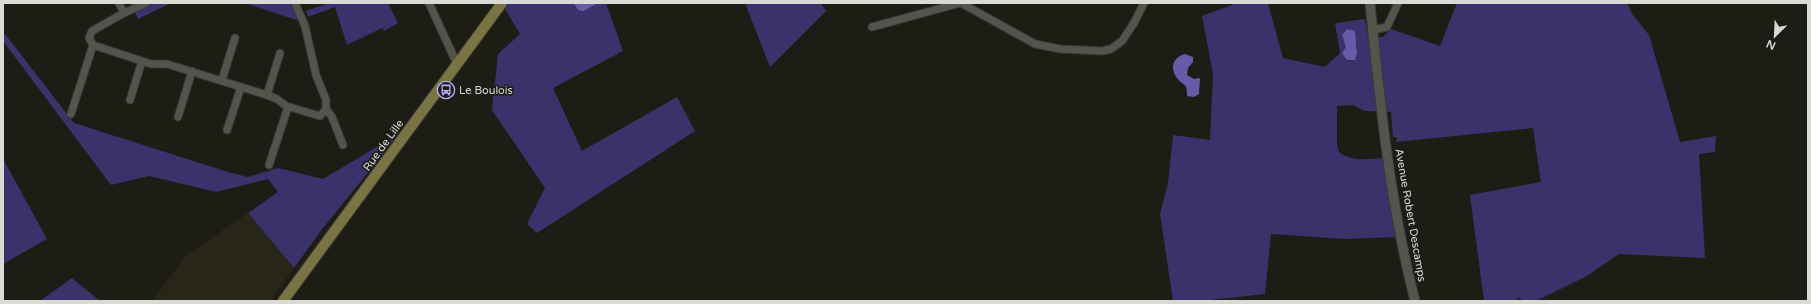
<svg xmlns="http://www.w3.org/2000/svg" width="1811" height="304" font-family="'Varela Round',sans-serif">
<rect width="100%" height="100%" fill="#1d1d16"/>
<path fill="#282619" d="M248,213L294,268L271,301H152L186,255Z"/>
<g fill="#3a326b" fill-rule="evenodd">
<path d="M152,3H171L138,19L135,12Z"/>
<path d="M244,3H292L300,21Z"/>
<path d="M329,3H388L398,23L384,31L382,28L347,45L335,7L308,17L306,11Z"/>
<path d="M509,3H606L623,51L553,88L582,151L677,97L695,131L537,233L527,224L545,188L492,110L498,54L520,34L505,9Z"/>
<path d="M745,3H821L826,11L770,67Z"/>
<path d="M1237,3H1268L1283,58L1325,67L1340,53L1335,23L1365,19L1368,37H1383L1391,29L1440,46L1457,3H1627L1633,15L1649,35L1680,142L1716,136L1715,152L1699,154L1705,258L1619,254L1587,276L1536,301H1524L1519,298L1515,301H1484L1470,195L1541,182L1533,128L1396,142L1397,137H1393L1391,112L1364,111L1353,105L1337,106V145L1339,152C1352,162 1367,159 1383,158L1395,237L1345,239L1271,234L1265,294L1201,301H1173L1160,214L1168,183L1173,135L1210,140L1213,74L1202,16ZM1347,29H1351L1357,45L1356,58L1354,60L1348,61C1347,55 1347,49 1346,44C1344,36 1339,37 1347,29Z"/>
<path d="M5,34L74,123L228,172L248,177L278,168L323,179L400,133L323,228L294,268L248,213L278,192L268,179L216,192L149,176L111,185L3,41V35Z"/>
<path d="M3,159L47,239L3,264Z"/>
<path d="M72,278L100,301H40Z"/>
</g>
<g fill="#655ba9">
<path d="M574,3H598L583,11L578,10Z"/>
<path d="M1347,29L1353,30L1355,32L1357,53L1355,60H1347L1342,53L1346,47L1342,35Z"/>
<path d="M1185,54L1193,57V62L1188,68L1187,75L1194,79L1200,78L1199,94L1194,97L1187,96C1187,93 1187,89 1186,87C1184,83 1179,82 1177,78C1170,68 1172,58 1185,54Z"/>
</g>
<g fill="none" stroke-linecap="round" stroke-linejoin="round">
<defs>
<g id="minor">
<path d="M119,3L124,13L92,31L89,38L93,45L151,64H167L267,95L277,99L286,106L320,116L326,109V100L316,75L305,26L295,3"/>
<path d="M429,3L457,64"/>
<path d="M961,3L1035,44L1060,49L1102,51L1111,49L1122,41L1134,23L1144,3"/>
<path d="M124,13L146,3"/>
<path d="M872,27L960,3"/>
<path d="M1373,30L1387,27L1398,3"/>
<path d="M222,80L235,38"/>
<path d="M267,95L280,53"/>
<path d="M130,100L142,61"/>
<path d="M326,109L332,117L343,145"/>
<path d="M71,114L93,45"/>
<path d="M178,117L192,71"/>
<path d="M227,130L241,87"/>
<path d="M269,165L288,107"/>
</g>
<path id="secondary" d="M1370,3C1380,103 1390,204 1415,301"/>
<path id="primary" d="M283,301L502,3"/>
</defs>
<use href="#minor" stroke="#3a3a35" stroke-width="9"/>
<use href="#secondary" stroke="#3a3a35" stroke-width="11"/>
<use href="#primary" stroke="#3a3a35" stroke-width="12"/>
<use href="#minor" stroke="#55544c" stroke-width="7"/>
<use href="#secondary" stroke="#55544c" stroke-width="9"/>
<use href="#primary" stroke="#797441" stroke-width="10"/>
</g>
<defs>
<symbol id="bus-ring" viewBox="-11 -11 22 22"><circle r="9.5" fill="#1d1d16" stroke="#b2adf9" stroke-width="1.5"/><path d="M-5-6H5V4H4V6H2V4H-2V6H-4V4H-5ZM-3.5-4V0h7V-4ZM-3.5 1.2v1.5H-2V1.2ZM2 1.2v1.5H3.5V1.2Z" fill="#b2adf9"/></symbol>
</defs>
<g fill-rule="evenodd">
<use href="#bus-ring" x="436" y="80" width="20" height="20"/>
</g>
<g text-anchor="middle" stroke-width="3.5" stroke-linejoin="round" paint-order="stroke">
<g font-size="11" fill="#dadad5" stroke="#1d1d16" text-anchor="start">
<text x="459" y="94">Le Boulois</text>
</g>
<g font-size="11" fill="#dadad5" stroke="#1d1d16">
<text transform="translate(383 145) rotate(-54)" y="4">Rue de Lille</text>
<text transform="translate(1411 215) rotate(80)" y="4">Avenue Robert Descamps</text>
</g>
</g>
<rect width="1811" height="304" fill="none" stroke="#dadad5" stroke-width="8"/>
<g transform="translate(1775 36) rotate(204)" stroke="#1d1d16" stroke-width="3" paint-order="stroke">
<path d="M0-3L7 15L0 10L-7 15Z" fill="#dadad5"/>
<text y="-6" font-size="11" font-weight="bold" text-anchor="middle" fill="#dadad5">N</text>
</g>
</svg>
